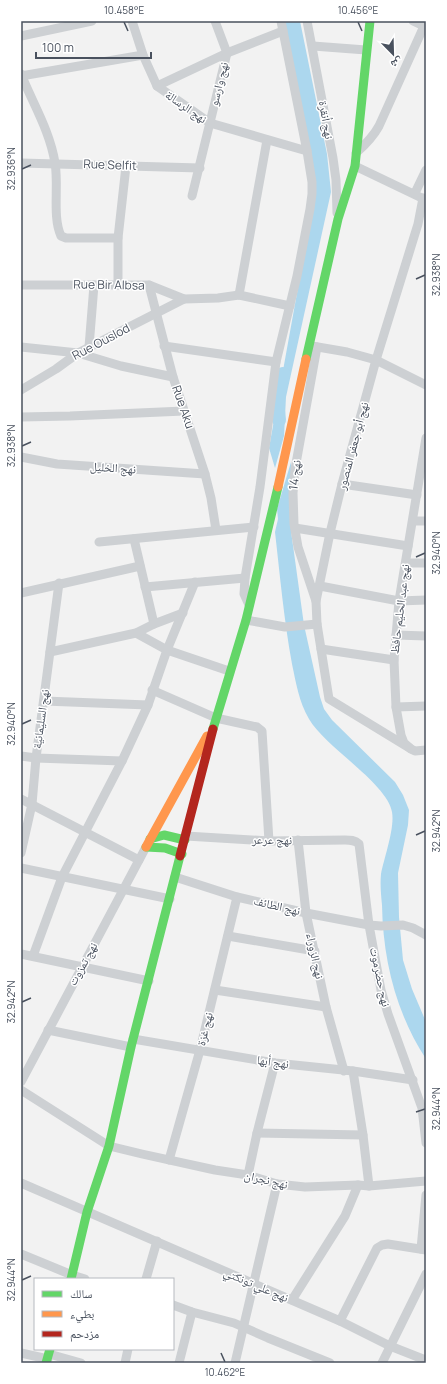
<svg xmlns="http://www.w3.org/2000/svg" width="447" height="1384" font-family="Manrope,'Noto Naskh Arabic',sans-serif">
<rect width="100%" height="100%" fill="#f2f2f2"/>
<g fill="#acd7ee">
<path d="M283,21H300L327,154L331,192L286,397L284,436L275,468L269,448L314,199Z"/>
<path d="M291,462V531L304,625L320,697L324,709L332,720L395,782L403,795L409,810L408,825L398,873L399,917L403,960L412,989L426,1022V1059C396,1013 383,960 382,905C381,895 380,884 381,874C384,858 395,828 392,812C387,783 325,747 309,719C299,702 296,683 292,664C284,620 280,576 275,532L278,519L277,509Z"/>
</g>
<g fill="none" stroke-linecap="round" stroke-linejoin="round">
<path stroke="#acd7ee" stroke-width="14" d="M279,420L277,401L283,374"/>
<g stroke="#cdd0d3" stroke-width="9">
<path d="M132,21L143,55L157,86L210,123L307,151"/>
<path d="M307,21L333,158L336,180L337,213"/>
<path d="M413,21L426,27"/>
<path d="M21,36L92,21"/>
<path d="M313,46L366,50"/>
<path d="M21,74C33,104 50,131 55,163C59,185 52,217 61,236L66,238H118"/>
<path d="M21,76L143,55"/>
<path d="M157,86L227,53L283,31"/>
<path d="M356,153C365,145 373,137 379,126L424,26"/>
<path d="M21,163L200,168"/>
<path d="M355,166L426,200"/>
<path d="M415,193L426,170"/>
<path d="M192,196L227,53L215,21"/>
<path d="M21,285H149L184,299L218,298L239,295L290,306"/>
<path d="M118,285V238L126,166"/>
<path d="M149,285L173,377L205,474L211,498L216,530"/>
<path d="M239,295L267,140"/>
<path d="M164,346L276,362"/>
<path d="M312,346L347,352L376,360L426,385"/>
<path d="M21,347L78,353L121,366L173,377"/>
<path d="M89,347L94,285"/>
<path d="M21,390L56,369L78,353L184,299"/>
<path d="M21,417L70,416L184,411"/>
<path d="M426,438L399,601L394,660L396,707L401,735L404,743L411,749L415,751L426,750"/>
<path d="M21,457L57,464L205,474"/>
<path d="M342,484L417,495"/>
<path d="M413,521H426"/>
<path d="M295,528L408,546"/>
<path d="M134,539L154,624"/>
<path d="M99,542L254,527"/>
<path d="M406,563H426"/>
<path d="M320,586L399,601L426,600"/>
<path d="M145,587L245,578"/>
<path d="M21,593L140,566"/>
<path d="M316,601L298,547L294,524L293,493L295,469L317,347"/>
<path d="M249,605L244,594L245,578L260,487L276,362L297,276L310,209L312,194V182L307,151L281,21"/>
<path d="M246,620L285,627L317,624"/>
<path d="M136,633L167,650L229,671"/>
<path d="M396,635L426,636"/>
<path d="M321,649L394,660"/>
<path d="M50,652L136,633L154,624L183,613"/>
<path d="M152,690L216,718L257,727L262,731L269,841"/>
<path d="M44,701L148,705"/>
<path d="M396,707L426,706"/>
<path d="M411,749L329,699L317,624L316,601L330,533L342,484L376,360L418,224L423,198"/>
<path d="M21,756L36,758L122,761"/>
<path d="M21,799L139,860"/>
<path d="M186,836L269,841L345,840C350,840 355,840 359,844L369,925L381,990L388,1014L422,1108L426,1143"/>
<path d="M298,840L306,913L326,1007L344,1071"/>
<path d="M21,853L32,804L36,758L59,583"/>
<path d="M21,868L170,899"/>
<path d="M175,877L237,897L306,913L369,925L381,926L403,925L413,928L426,935"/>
<path d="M228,936L315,951"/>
<path d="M21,954L149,981"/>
<path d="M33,956L62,877L122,761L148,705L167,650L195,582"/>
<path d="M215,990L326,1007"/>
<path d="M48,1030L131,1047"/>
<path d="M133,1039L275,1063L353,1071L413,1080"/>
<path d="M353,1071L363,1135L369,1186"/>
<path d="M21,1082L146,847"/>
<path d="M21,1090L109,1146L142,1154L215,1170L248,1175L277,1184L305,1187L358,1185L369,1186L426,1181"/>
<path d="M257,1133L363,1135"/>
<path d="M169,1160L200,1050L237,897"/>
<path d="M248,1175L257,1133L275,1063"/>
<path d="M21,1183L340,1321L390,1346L423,1359"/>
<path d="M421,1249L426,1195"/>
<path d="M21,1254L72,1275L85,1279"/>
<path d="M146,1279L157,1241"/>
<path d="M292,1300L345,1216L358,1185"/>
<path d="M173,1305L192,1312L234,1323L268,1338L330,1363"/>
<path d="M340,1321L377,1248L382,1245L388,1244L426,1250"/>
<path d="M21,1353L48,1359"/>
<path d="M49,1354L81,1363"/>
<path d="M125,1363L128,1349"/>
<path d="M179,1363L192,1312"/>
<path d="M235,1363L277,1184"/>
<path d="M382,1363L426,1274"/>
</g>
<g stroke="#63d668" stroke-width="9">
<path d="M306,359L338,219L355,166L370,21"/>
<path d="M213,729L246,620L278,487"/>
<path d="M150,839L164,835L185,840"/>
<path d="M146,847L165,848L182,854"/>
<path d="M71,1279L87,1212L109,1146L131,1047L180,856"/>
<path d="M46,1363L50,1349"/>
</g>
<g stroke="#ff974d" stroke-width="9">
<path d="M278,487L306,359"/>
<path d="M146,847L207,736"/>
</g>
<path stroke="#b3261e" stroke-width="9" d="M180,856L213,729"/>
</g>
<path fill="none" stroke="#49515e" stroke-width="1.5" d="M124,22L128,31M358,22L362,31M22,169L31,165M416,279L425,275M22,446L31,442M416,557L425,553M22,724L31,720M416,835L425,831M22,1002L31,998M416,1112L425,1109M22,1280L31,1276M221,1353L225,1362"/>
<g text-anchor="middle" stroke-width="3" stroke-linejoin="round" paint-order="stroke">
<g font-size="12" fill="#49515e" stroke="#fff">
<text transform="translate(219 84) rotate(-76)" y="4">نهج وارسو</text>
<text transform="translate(186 107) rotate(35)" y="4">نهج الرسالة</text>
<text transform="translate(326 120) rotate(80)" y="4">نهج أنقرة</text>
<text transform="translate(110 165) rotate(2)" y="4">Rue Selfit</text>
<text transform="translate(109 285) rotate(1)" y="4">Rue Bir Albsa</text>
<text transform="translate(101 342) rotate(-28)" y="4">Rue Ouslod</text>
<text transform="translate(183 407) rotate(71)" y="4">Rue Aku</text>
<text transform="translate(353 446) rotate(-75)" y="4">نهج أبو جعفر المنصور</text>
<text transform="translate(113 468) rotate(4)" y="4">نهج الخليل</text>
<text transform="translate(295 475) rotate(-83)" y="4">نهج 14</text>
<text transform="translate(400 609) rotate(-83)" y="4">نهج عبد الحليم حافظ</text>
<text transform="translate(41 719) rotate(-82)" y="4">نهج السليمانية</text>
<text transform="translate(272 840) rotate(1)" y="4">نهج عرعر</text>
<text transform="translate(277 906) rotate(13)" y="4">نهج الطائف</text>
<text transform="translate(315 956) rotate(78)" y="4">نهج الزوراء</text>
<text transform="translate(83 964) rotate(-61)" y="4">نهج تمزوت</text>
<text transform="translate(380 977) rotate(78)" y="4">نهج حضرموت</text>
<text transform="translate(205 1029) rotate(-76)" y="4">نهج غزة</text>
<text transform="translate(273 1062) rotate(8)" y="4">نهج أبها</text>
<text transform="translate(266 1180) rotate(13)" y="4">نهج نجران</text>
<text transform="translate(256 1285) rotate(23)" y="4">نهج علي تونكتي</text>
</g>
</g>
<rect width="447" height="1384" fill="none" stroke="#ffffff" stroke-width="44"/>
<rect x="34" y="1278" width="140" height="72" fill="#ffffff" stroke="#b6b9bf"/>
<rect x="42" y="1291" width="20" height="6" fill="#63d668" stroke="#b6b9bf"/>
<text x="70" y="1298" font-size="12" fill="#49515e">سالك</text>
<rect x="42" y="1311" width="20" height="6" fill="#ff974d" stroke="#b6b9bf"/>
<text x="70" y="1318" font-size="12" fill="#49515e">بطيء</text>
<rect x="42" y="1331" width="20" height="6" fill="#b3261e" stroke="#b6b9bf"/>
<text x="70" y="1338" font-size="12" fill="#49515e">مزدحم</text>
<g transform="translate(393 54) rotate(157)" stroke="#ffffff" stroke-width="3" paint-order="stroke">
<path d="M0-3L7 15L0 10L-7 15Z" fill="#49515e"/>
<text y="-6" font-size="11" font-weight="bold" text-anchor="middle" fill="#49515e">ش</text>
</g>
<path d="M36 52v6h115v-6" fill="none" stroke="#49515e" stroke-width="2"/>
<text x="42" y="52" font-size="12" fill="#49515e" stroke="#ffffff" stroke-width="3" paint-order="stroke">100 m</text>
<rect x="22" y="22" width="403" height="1340" fill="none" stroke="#49515e" stroke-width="1.5"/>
<g font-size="10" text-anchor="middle" fill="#49515e">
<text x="124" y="14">10.458°E</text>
<text x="358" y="14">10.456°E</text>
<text transform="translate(11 169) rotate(-90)" y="4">32.936°N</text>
<text transform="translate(436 275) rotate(-90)" y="4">32.938°N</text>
<text transform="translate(11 446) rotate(-90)" y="4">32.938°N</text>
<text transform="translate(436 553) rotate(-90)" y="4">32.940°N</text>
<text transform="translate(11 724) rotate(-90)" y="4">32.940°N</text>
<text transform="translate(436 831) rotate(-90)" y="4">32.942°N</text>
<text transform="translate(11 1002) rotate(-90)" y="4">32.942°N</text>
<text transform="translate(436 1109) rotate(-90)" y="4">32.944°N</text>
<text transform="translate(11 1280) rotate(-90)" y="4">32.944°N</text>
<text x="225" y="1376">10.462°E</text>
</g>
</svg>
